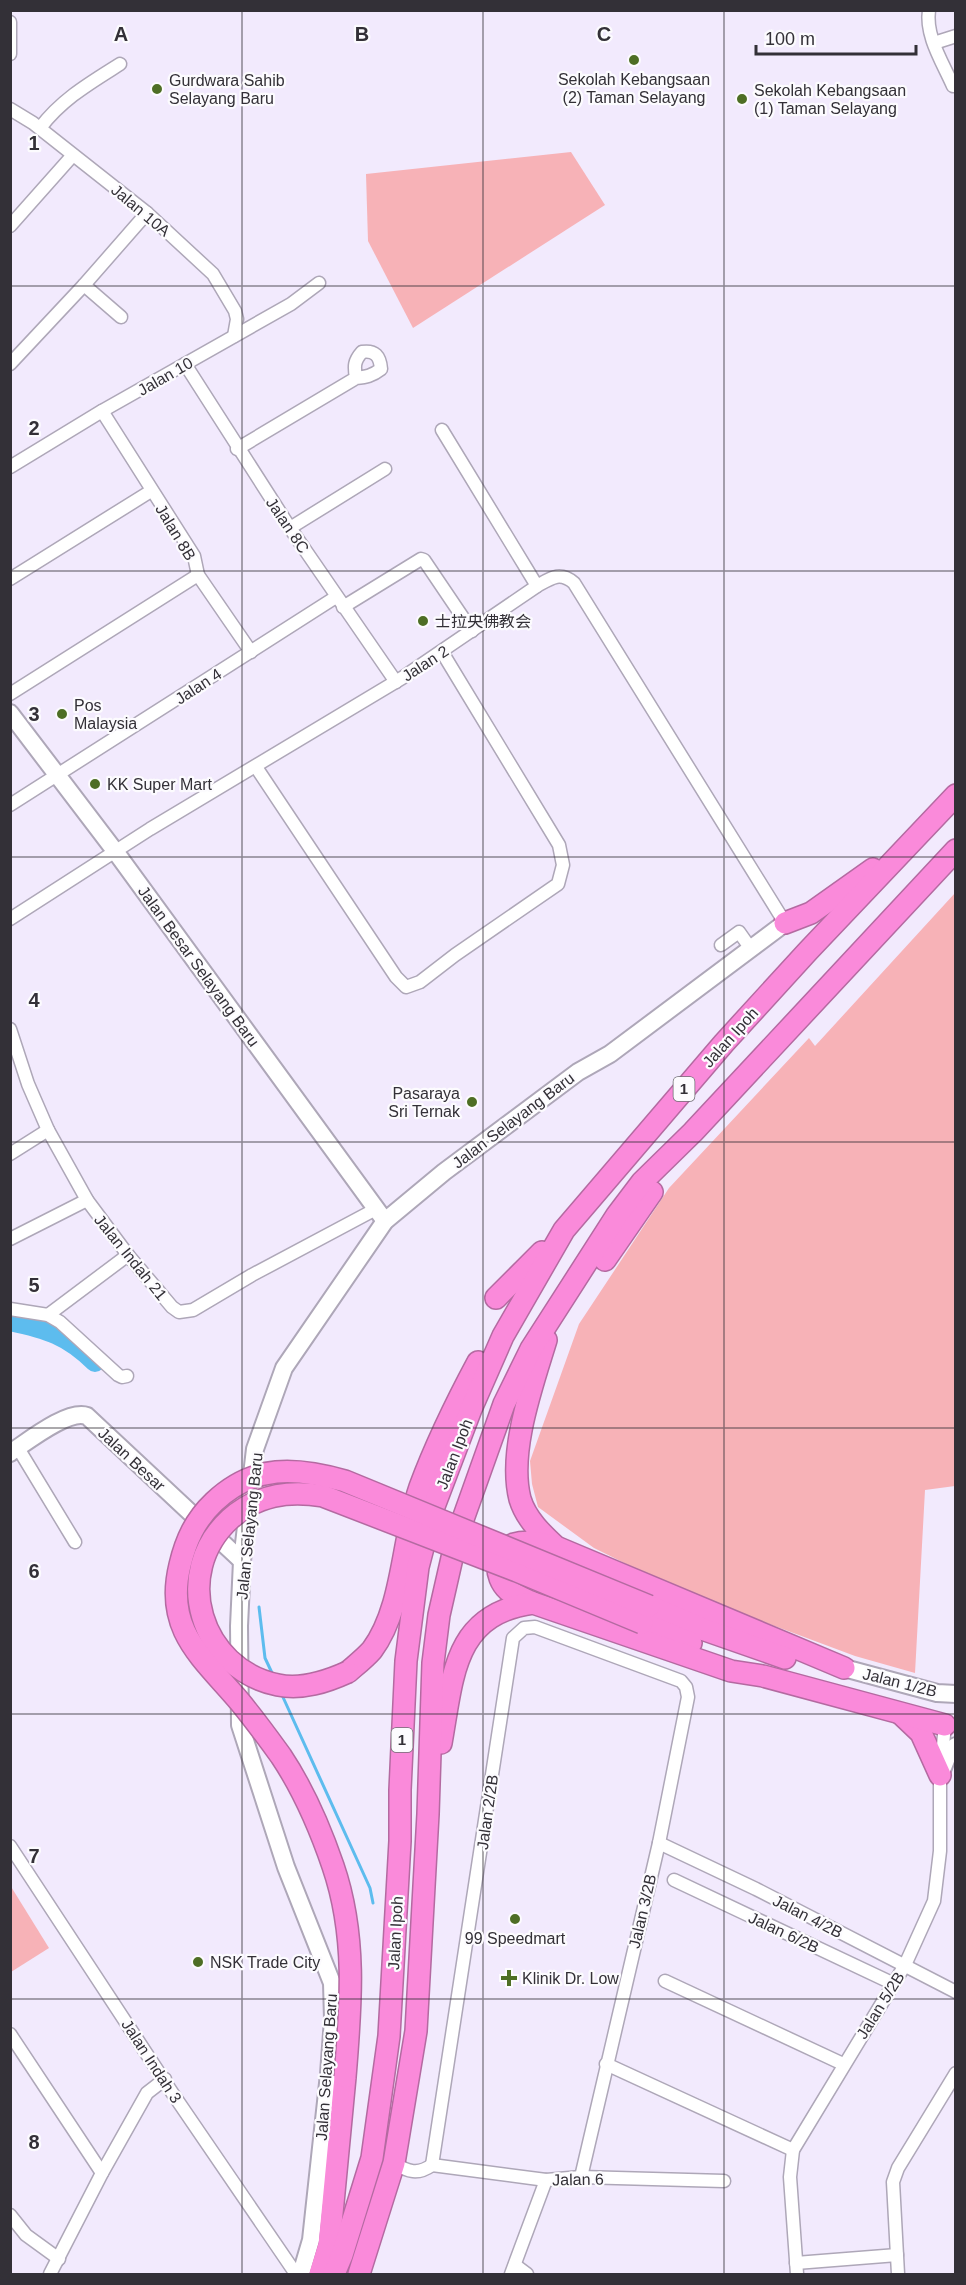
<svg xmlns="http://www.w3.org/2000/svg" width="966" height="2285" font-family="Arial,'Noto Sans SC',sans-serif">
<rect width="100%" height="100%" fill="#f2eafd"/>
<g fill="#f7b2b7">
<path d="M571,152L605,205L413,328L368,241L366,174Z"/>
<path d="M955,893V1486L925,1490L915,1673L855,1656L681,1591L594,1548L538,1507L532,1484L530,1461L579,1324L669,1188L809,1038L815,1046Z"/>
<path d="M10,1885L49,1948L11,1972H10Z"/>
</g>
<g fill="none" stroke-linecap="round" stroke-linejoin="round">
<g stroke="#5dbcee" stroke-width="3">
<path d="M259,1607L265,1658L273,1675"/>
<path d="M282,1695L370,1888L373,1903"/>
</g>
<path stroke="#5dbcee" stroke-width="20" d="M10,1321C47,1329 68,1335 95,1362"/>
<defs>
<g id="street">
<path d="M929,10C925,36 943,63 953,86"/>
<path d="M10,22V54"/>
<path d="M934,43L956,36"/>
<path d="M10,109L33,123L147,213L213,274L235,311L237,319L234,336"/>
<path d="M40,128C62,99 90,83 120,64"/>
<path d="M10,226L73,155"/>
<path d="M84,285L121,317"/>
<path d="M10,364L84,285L147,213"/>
<path d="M185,364L290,528L396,682"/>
<path d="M102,411L194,556L198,575L251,652"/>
<path d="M442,430L537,586"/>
<path d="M237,449L356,378C366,377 372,376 381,369C380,356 375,350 362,352C354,361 354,366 356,378"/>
<path d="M10,467L102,411L291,304L319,283"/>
<path d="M290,528L385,469"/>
<path d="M10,579L151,491"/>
<path d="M343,607L421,559L424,560L472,631"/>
<path d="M10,694L198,575"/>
<path d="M256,767L396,977L406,987L420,982L455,955L558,884L563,865L559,845L442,652"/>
<path d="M10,805L336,597"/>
<path d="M10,919L150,829L402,678L537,586C551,578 560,571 574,583L785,923"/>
<path d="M721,945L739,932L751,949"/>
<path d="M10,1029L28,1084L48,1130L87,1200L128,1255L172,1307L179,1312L193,1310L252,1275L376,1209"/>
<path d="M10,1154L48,1130"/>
<path d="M10,1239L87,1200"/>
<path d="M10,1309L48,1315L60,1322L118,1375L122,1377L127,1376"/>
<path d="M48,1315L128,1255"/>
<path d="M18,1448L75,1542"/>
<path d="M659,1843L756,1889L956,1992"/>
<path d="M10,1846L173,2094L296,2274"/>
<path d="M674,1880L894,1984"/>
<path d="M665,1981L843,2064"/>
<path d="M10,2034L102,2173"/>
<path d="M606,2064L793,2150"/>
<path d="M394,2163C408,2172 418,2175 432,2165"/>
<path d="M432,2165L513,1638L524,1628L535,1627L681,1681L686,1687L688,1697L659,1843L581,2177"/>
<path d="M432,2165L546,2180L581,2177L724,2181"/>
<path d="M10,2215L26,2235L59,2259"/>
<path d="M796,2263L897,2255"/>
<path d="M515,2265L527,2274"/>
<path d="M50,2274L102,2173L147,2093L165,2079"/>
<path d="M511,2274L546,2180"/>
<path d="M797,2274L790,2177L793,2150L905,1965L934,1901L940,1851V1775L945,1725"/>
<path d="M898,2274L893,2182L898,2168L956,2073"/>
</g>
<g id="secondary">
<path d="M10,713L115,851L385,1221"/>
<path d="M10,1453C27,1442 68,1409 87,1416L242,1561"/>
<path d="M844,1668L937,1693L956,1694"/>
<path d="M940,1775L950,1750L956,1746"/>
<path d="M301,2274L311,2240L329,2074L333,2019L332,1983L286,1867L240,1725L239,1626L242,1561L255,1449L284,1368L385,1221L444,1172L578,1072L610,1054L785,923"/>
</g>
<g id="highway">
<path d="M785,923L811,913L873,869"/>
<path d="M605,1260L652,1192"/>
<path d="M496,1298L542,1252"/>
<path d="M546,1340C532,1386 508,1452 520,1499C526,1519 542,1534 556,1547L844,1668"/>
<path d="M533,1603C524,1599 516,1596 508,1590C494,1577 493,1551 514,1544C528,1540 543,1544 556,1547"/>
<path d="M649,1606L705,1630L785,1658"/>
<path d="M642,1623L691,1643"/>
<path d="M348,1672C356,1665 365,1658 372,1650C404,1607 402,1538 420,1487C436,1444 456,1403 478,1362"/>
<path d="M901,1714L921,1733L940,1775"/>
<path d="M441,1743C453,1677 453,1614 533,1603L731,1671L763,1676L945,1725"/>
<path d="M320,2274L329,2245L345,2077"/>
<path d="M334,2274L342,2255L372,2158L389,2036L400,1841V1790L406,1661L418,1567L433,1509L471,1409L503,1336L564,1230L724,1043L808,951L956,795"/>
<path d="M359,2274L394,2163L416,2031L428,1814L433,1663L439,1615L457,1536L504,1404L531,1349L617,1215L642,1182L693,1132L956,850"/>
</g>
</defs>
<use href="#street" stroke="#aea7b8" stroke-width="15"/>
<use href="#secondary" stroke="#aea7b8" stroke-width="20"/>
<use href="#highway" stroke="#b46aa1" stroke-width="24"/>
<use href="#street" stroke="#fff" stroke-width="12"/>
<use href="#secondary" stroke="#fff" stroke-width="16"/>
<use href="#highway" stroke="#fa8ada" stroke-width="21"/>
<defs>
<g id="highway-bridge">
<path d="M348,1672C326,1682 302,1690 278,1685C200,1669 171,1573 230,1519C257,1495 288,1490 323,1496L517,1571L642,1623"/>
<path d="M345,2077C351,2005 357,1936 333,1866C320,1828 303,1789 281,1756C268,1738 254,1719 240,1702C202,1657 164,1630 180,1565C186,1540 195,1520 214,1502C254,1464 296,1467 345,1481L649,1606"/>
</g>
</defs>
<use href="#highway-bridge" stroke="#b46aa1" stroke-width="24" stroke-linecap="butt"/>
<use href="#highway-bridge" stroke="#fa8ada" stroke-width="21"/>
</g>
<path fill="none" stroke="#333037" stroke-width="1.5" stroke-opacity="0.55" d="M242,10V2274M483,10V2274M724,10V2274M10,286H956M10,571H956M10,857H956M10,1142H956M10,1428H956M10,1714H956M10,1999H956"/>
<g fill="#4e6e25" stroke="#fcfbfe" stroke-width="2">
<circle cx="634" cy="60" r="6"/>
<circle cx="157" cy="89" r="6"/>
<circle cx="742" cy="99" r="6"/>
<circle cx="423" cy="621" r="6"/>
<circle cx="62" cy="714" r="6"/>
<circle cx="95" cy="784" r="6"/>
<circle cx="472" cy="1102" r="6"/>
<circle cx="515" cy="1919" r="6"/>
<circle cx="198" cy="1962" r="6"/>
<path d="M506 1969h6v6h6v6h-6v6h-6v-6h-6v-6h6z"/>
</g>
<g text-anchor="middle" stroke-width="4.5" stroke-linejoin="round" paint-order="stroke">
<g fill="#fcfbfe" stroke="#6f6d73" stroke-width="1.5">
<rect x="673.5" y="1077" width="21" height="24" rx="4.5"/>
<rect x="391.5" y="1728" width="21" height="24" rx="4.5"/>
</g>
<g font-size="15" font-weight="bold" fill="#333037">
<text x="684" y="1094">1</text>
<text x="402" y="1745">1</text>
</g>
<g font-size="16" fill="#333037" stroke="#fcfbfe" text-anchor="start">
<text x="634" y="85" text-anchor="middle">Sekolah Kebangsaan<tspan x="634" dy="18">(2) Taman Selayang</tspan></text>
<text x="169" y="86">Gurdwara Sahib<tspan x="169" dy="18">Selayang Baru</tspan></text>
<text x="754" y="96">Sekolah Kebangsaan<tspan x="754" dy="18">(1) Taman Selayang</tspan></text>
<text x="435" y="627">士拉央佛教会</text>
<text x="74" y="711">Pos<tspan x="74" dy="18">Malaysia</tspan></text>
<text x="107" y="790">KK Super Mart</text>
<text x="460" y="1099" text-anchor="end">Pasaraya<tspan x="460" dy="18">Sri Ternak</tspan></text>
<text x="515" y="1944" text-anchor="middle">99 Speedmart</text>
<text x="210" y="1968">NSK Trade City</text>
<text x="522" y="1984">Klinik Dr. Low</text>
</g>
<g font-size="16" fill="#333037" stroke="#fcfbfe">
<text transform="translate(141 210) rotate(40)" y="6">Jalan 10A</text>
<text transform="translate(165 376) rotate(-30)" y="6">Jalan 10</text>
<text transform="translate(288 525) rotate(56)" y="6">Jalan 8C</text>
<text transform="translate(176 532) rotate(59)" y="6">Jalan 8B</text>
<text transform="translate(425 663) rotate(-33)" y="6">Jalan 2</text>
<text transform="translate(198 686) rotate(-33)" y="6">Jalan 4</text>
<text transform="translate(199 966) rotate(54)" y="6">Jalan Besar Selayang Baru</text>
<text transform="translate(730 1037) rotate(-48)" y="6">Jalan Ipoh</text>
<text transform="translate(513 1120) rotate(-37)" y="6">Jalan Selayang Baru</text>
<text transform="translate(131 1257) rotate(51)" y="6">Jalan Indah 21</text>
<text transform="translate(454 1454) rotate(-69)" y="6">Jalan Ipoh</text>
<text transform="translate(132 1459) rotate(43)" y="6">Jalan Besar</text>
<text transform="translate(249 1526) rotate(-84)" y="6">Jalan Selayang Baru</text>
<text transform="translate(900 1682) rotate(14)" y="6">Jalan 1/2B</text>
<text transform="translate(487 1812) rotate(-82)" y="6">Jalan 2/2B</text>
<text transform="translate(642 1911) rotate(-77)" y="6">Jalan 3/2B</text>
<text transform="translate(808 1916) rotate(27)" y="6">Jalan 4/2B</text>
<text transform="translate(784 1932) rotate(25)" y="6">Jalan 6/2B</text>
<text transform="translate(395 1933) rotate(-87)" y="6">Jalan Ipoh</text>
<text transform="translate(880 2005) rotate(-58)" y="6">Jalan 5/2B</text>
<text transform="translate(152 2061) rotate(57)" y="6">Jalan Indah 3</text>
<text transform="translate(326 2067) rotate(-86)" y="6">Jalan Selayang Baru</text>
<text transform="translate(578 2179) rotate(-1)" y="6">Jalan 6</text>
</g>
</g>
<g font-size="20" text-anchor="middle" font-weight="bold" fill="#333037" stroke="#fcfbfe" stroke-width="4.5" stroke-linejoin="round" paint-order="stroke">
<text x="121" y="41">A</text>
<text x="362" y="41">B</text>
<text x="604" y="41">C</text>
<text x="34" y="150">1</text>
<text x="34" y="435">2</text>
<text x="34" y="721">3</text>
<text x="34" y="1007">4</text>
<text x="34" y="1292">5</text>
<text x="34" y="1578">6</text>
<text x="34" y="1863">7</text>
<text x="34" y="2149">8</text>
</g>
<rect width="966" height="2285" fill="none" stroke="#333037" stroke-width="24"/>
<path d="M756 45v9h160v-9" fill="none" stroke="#333037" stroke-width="3"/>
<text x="765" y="45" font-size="18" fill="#333037" stroke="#fcfbfe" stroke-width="4.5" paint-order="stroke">100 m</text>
</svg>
